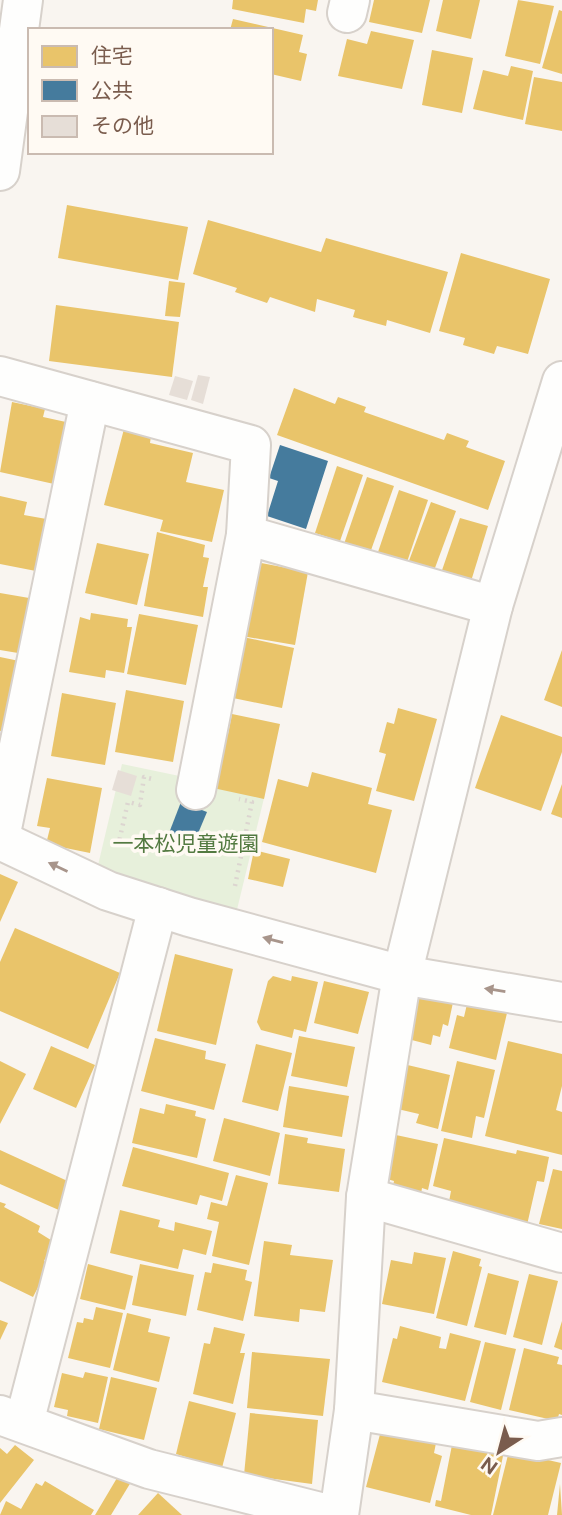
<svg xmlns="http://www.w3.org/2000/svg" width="562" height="1515" font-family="'Public Sans','Noto Sans JP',sans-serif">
<rect width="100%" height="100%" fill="#f9f5f0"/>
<path fill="#e7f0db" d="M122,764L265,794L233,926L94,882Z"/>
<g fill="#e9c46a">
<path d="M233,0H318L316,11L306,9L304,23L232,9Z"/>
<path d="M374,0H430L422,33L369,22Z"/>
<path d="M443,0H480L471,39L436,31Z"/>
<path d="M518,0L554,6L540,64L505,56Z"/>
<path d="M559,10L562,11V74L542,68Z"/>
<path d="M233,19L303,35L299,52L307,54L301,81L271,74V30H230Z"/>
<path d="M371,31L414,40L402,89L338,76L347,39L367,44Z"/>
<path d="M432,50L473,58L462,113L422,105Z"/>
<path d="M511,66L533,71L523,120L473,109L483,70L508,76Z"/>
<path d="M534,77L562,82V131L525,124Z"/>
<path d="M67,205L188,227L178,280L58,258Z"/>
<path d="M208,220L321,252L326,238L448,272L430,333L387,320L386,326L353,317L355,310L317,299L315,312L270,297L267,303L235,292L237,288L193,274Z"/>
<path d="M461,253L550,279L528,354L497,346L494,354L463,345L465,338L439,331Z"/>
<path d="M169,281L185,283L180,317L165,316Z"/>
<path d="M56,305L179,322L172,377L49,361Z"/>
<path d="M294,388L335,404L338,397L366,407L364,412L444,440L447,433L469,441L466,447L505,461L488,510L277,435Z"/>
<path d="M12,402L45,409L43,417L66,422L54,484L0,472Z"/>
<path d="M124,429L151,436L150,443L193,453L186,482L224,490L212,542L160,531L163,520L104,505Z"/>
<path d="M337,466L363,475L340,541L315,533Z"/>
<path d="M367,477L394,486L370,553L344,544Z"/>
<path d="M399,490L428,500L406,565L377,555Z"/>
<path d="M0,496L27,502L24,515L52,520L41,572L0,564Z"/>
<path d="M431,502L456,511L432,576L407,566Z"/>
<path d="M460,518L488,526L472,578L460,583L440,576Z"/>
<path d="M157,532L205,545L203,557L209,558L203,587H208L203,617L144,606Z"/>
<path d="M97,543L149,554L137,605L85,593Z"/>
<path d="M256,562L308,572L295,645L242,636Z"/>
<path d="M0,593L35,599L24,654L0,650Z"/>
<path d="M91,613L128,619L127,627H132L124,673L106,670L105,678L69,672L80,617L90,620Z"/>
<path d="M139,614L198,625L186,685L127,674Z"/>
<path d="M243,637L294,648L282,708L233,698Z"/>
<path d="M562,650V707L544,700Z"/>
<path d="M0,657L24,662L10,732L0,731Z"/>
<path d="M126,690L184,701L173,762L115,752Z"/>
<path d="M62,693L116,703L105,765L51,756Z"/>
<path d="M398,708L437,719L414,801L376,791L386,754L379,752L387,722L394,724Z"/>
<path d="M232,714L280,724L264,799L213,788L219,732L228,734Z"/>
<path d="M501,715L562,737V752L541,811L475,788Z"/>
<path d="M312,772L372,788L368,804L392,810L376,873L262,842L278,779L308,787Z"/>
<path d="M47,778L102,788L90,853L46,844L50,828L37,826Z"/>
<path d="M562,784V818L551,814Z"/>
<path d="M254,850L290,859L283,887L248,879Z"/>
<path d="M0,874L18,882L0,922Z"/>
<path d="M15,928L120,973L88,1049L0,1011V962Z"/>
<path d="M175,954L233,969L216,1045L157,1031Z"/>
<path d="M273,976L291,981L292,976L318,982L306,1032L294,1029L292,1038L261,1030L257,1022L268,981Z"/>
<path d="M324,981L369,992L358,1034L314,1023Z"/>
<path d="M415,984L455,993L448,1026L443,1024L440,1037L433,1035L431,1045L404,1038Z"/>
<path d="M471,987L511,996L496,1060L449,1048L457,1015L464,1017Z"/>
<path d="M299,1036L355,1047L347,1087L291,1076Z"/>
<path d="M155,1038L206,1051L205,1059L226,1064L214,1110L141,1091Z"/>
<path d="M508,1041L562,1054V1086L556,1110L562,1112V1155L485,1136Z"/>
<path d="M256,1044L292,1053L278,1111L242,1102Z"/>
<path d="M51,1046L95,1065L76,1108L33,1089Z"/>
<path d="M0,1061L26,1074L0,1124Z"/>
<path d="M457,1061L495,1070L484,1118L476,1116L472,1138L441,1131Z"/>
<path d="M399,1063L450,1075L438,1129L416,1123L419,1114L389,1107Z"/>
<path d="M289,1086L349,1096L342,1137L283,1127Z"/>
<path d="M166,1104L196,1111L195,1116L206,1119L197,1158L132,1143L140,1108L164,1114Z"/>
<path d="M224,1118L280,1133L270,1176L213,1161Z"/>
<path d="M285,1134L308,1138L307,1143L345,1149L339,1192L278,1184Z"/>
<path d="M396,1135L438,1144L428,1190L422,1188L420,1200L392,1190L394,1181L387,1179Z"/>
<path d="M444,1138L516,1154L517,1150L549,1157L544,1182L537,1181L527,1225L448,1207L451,1191L433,1186Z"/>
<path d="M133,1147L229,1173L222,1201L200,1195L197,1205L122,1186Z"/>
<path d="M0,1150L74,1184L61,1211L0,1184Z"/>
<path d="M553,1169L562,1171V1229L539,1224Z"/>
<path d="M236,1175L268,1183L249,1265L212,1256L219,1222L207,1219L211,1202L227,1206Z"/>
<path d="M0,1202L6,1204L4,1207L40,1226L38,1232L54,1242L44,1261L50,1264L33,1297L0,1281Z"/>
<path d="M120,1210L160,1220L158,1227L174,1231L175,1222L212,1231L206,1255L183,1249L178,1269L110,1253Z"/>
<path d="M264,1241L292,1245L290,1255L333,1260L325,1312L300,1309L299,1322L254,1316Z"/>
<path d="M453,1251L481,1259L479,1266L482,1267L467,1326L436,1318Z"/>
<path d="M414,1252L446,1258L434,1314L382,1304L391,1260L412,1264Z"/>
<path d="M213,1263L247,1270L245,1280L252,1282L243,1321L197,1310L205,1272L211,1273Z"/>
<path d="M88,1264L133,1276L125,1310L80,1299Z"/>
<path d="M140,1264L194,1275L186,1316L132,1305Z"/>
<path d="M488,1273L519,1281L506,1335L474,1327Z"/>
<path d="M529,1274L558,1281L542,1345L513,1337Z"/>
<path d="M96,1307L123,1313L110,1368L68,1358L77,1322L83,1323L84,1318L93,1320Z"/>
<path d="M127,1313L151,1319L148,1332L170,1337L159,1382L113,1370Z"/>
<path d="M0,1320L8,1323L0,1340Z"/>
<path d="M562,1321V1350L554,1347Z"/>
<path d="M400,1326L441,1337L439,1348L446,1349L450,1333L481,1341L465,1401L382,1382L393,1338L397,1339Z"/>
<path d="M214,1327L245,1334L240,1353H245L233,1404L193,1394L204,1343L210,1344Z"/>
<path d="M485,1342L516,1349L501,1410L470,1402Z"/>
<path d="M524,1348L559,1357L557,1364L562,1365V1415L559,1414L557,1421L509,1410Z"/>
<path d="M252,1352L330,1359L323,1416L247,1408Z"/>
<path d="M85,1372L108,1377L98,1423L67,1416L68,1410L54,1407L62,1373L83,1378Z"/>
<path d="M111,1377L157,1388L144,1440L99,1429Z"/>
<path d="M189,1401L236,1413L222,1468L176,1454Z"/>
<path d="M250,1413L318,1420L312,1484L244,1475Z"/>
<path d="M383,1423L436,1443L434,1453L442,1456L430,1503L366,1487Z"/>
<path d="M15,1445L34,1460L0,1503V1448L7,1454Z"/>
<path d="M452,1445L503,1456L491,1515H471L435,1506L436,1500L441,1501Z"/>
<path d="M509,1451L561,1463L548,1515H493Z"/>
<path d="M117,1478L131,1482L111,1515H95Z"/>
<path d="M45,1481L94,1510L91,1515H0L6,1501L21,1509L36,1483L42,1486Z"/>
<path d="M560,1484L562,1515H557Z"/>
<path d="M158,1493L182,1515H138Z"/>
</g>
<g fill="#457b9d">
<path d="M280,445L328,461L306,529L267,516L278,481L269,478Z"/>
<path d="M181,802L207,812L194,843L169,833Z"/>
</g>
<g fill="#e6ded7">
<path d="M198,375L210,377L203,404L191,400Z"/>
<path d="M175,376L193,381L187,400L169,395Z"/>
<path d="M118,770L137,776L131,796L112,790Z"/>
</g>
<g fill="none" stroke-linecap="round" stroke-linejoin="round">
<defs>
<g id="minor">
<path d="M347,13L350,0"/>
<path d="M0,171L23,0"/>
<path d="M0,376L251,445L246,535L493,606"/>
<path d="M196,790L246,535"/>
<path d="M0,838L90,401"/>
<path d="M0,840L108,891L189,917L402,975L562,1002"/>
<path d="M366,1197L562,1253"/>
<path d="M354,1410L538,1441L562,1437"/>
<path d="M0,1415L149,1469L332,1515"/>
<path d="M24,1423L158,907"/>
<path d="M339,1515L354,1410L366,1197L402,975L493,606L562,381"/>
</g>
</defs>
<use href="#minor" stroke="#d7d1cb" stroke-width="42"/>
<g stroke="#dcd5d0" stroke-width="4.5" stroke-dasharray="2 5" stroke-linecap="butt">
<path d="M118,846L128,802L140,805L144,777L152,779"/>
<path d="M235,886L252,802L239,799"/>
</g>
<use href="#minor" stroke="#fefefd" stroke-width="38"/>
</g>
<defs><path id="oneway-solid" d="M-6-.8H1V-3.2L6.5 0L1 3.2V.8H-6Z" transform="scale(1.75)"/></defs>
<g fill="#a8958b">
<use href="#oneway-solid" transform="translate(58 867) rotate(-155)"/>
<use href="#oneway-solid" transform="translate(273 940) rotate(-165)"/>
<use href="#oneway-solid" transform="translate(495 990) rotate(-171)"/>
</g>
<g text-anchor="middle" stroke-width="7" stroke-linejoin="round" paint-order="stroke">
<g font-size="21" fill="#537a41" stroke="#fffaf3">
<text x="186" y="851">一本松児童遊園</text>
</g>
</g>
<rect x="28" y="28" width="245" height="126" fill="#fffaf3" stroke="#cabbb1" stroke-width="2"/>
<rect x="42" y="46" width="35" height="21" fill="#e9c46a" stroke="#cabbb1" stroke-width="2"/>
<text x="91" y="63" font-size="21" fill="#7a5c4d">住宅</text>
<rect x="42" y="80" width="35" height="21" fill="#457b9d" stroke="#cabbb1" stroke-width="2"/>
<text x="91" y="98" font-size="21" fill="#7a5c4d">公共</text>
<rect x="42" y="116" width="35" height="21" fill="#e6ded7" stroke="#cabbb1" stroke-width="2"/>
<text x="91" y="133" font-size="21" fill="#7a5c4d">その他</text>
<g transform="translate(499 1452) rotate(216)" stroke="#fffaf3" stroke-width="5" paint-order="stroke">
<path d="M0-5L12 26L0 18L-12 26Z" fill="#7a5c4d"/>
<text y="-10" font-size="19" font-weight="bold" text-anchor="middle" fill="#7a5c4d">N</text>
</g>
</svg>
